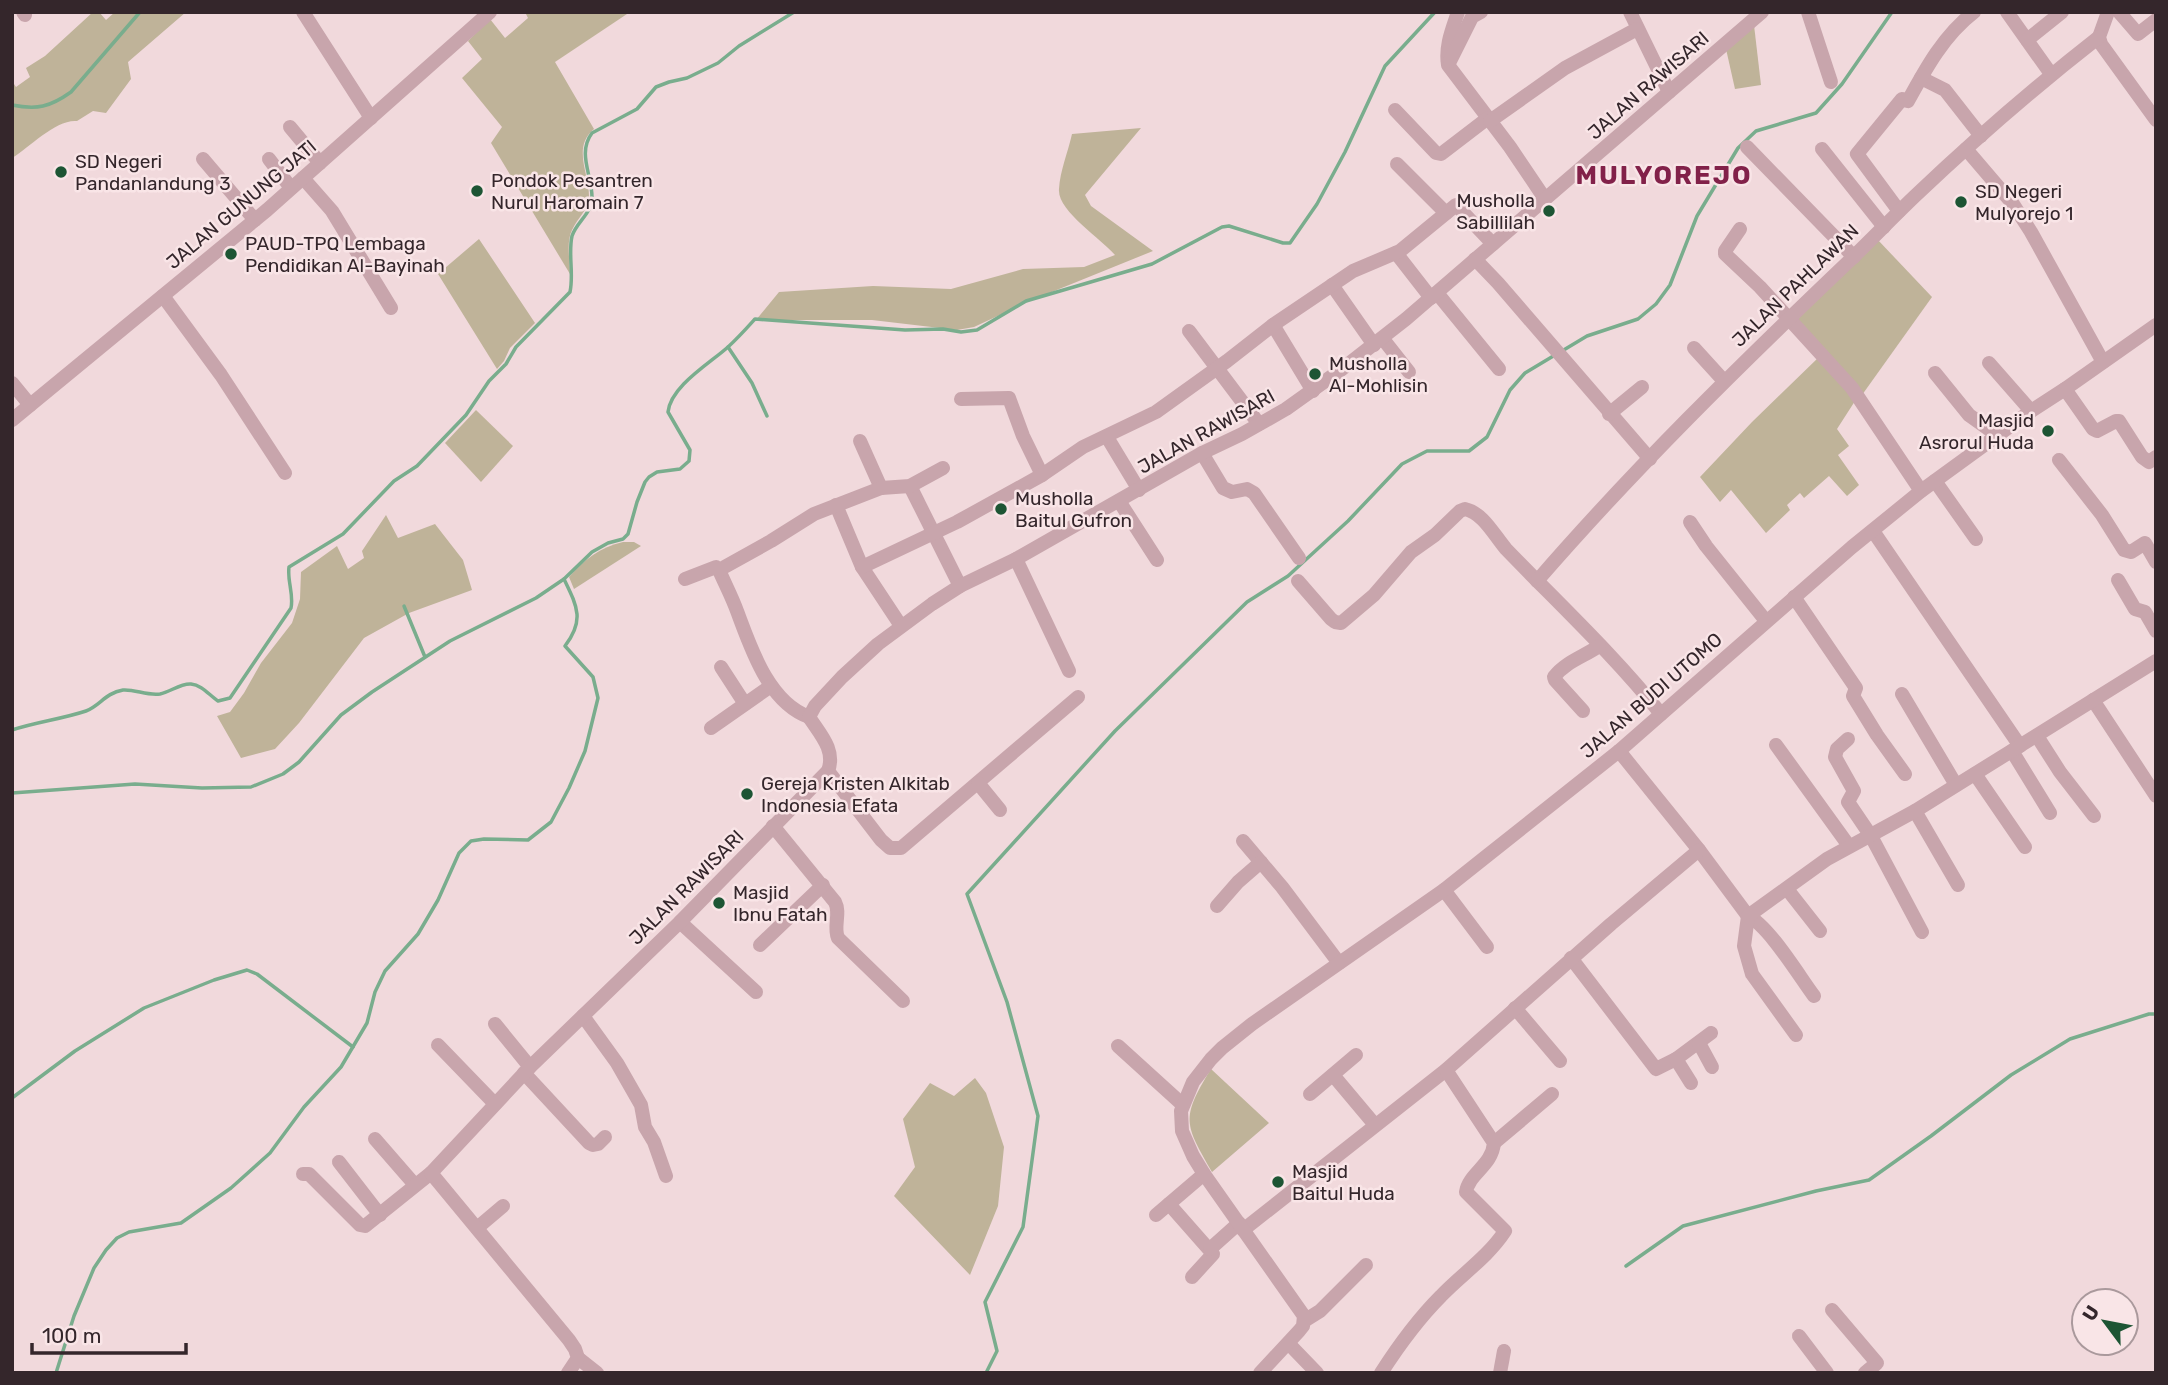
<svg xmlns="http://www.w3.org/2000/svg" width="2168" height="1385" font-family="Rubik,sans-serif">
<rect width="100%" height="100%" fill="#f1d9dc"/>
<g fill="#bfb399">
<path d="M93,12H99L106,20L115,12H186L128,62L131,79L106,113L93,111L77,121C56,119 30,147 12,158V81L16,87L30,77L26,68L45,56Z"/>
<path d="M525,12H630L555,62L594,129C572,147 589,173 589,196C588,211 578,217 572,230C566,242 570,261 570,274L491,143L502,127L462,78L482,59L468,41L490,19L505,38L528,18Z"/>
<path d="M1754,25L1761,85L1735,89L1726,49Z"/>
<path d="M1141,128L1085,195L1091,206L1153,251L1032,300L974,327L957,330L872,320H756L779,292L873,286L951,289L1023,269L1084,267L1115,255C1102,239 1057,211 1059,189C1060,171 1068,152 1072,134Z"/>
<path d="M479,239L535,323L510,348L504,361L497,369L438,274Z"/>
<path d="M1877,239L1932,297L1862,395L1796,321Z"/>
<path d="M1819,357L1855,401L1837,429L1849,446L1838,455L1859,485L1847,496L1829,476L1804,498L1800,493L1787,505L1790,510L1766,533L1731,490L1720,502L1700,477L1752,422Z"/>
<path d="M476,410L513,446L481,482L445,443Z"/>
<path d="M386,515L398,538L435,524L463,560L472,590L409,613L364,638L299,723L275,749L241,758L217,716L230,712L244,693L261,663L292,623L300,599L301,572L337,546L348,569L364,558L362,551Z"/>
<path d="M623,542H634L641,546L574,589L569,577C584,560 600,547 623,542Z"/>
<path d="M1211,1069L1269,1123L1212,1172C1185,1124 1180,1119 1211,1069Z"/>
<path d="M975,1078L986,1093L1004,1147L998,1206L970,1275L894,1196L915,1167L903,1119L930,1083L954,1096Z"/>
</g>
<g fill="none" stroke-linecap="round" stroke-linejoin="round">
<g stroke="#79ad8d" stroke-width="3.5">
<path d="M12,105C37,110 50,107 71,92L140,12"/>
<path d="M728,347L752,383L767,416"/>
<path d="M1562,351L1587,336L1638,319L1656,304L1670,285L1697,216L1738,148L1756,131L1816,113L1842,84L1892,12"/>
<path d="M404,606L425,657"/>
<path d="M12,730C36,722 62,719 86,711C100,706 105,693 123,690C135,689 147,696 160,694C170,692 181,683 191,684C202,685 209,695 218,701L230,698L291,608C294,594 287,581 289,567L343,534L394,481L417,466L466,415L489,381L506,364L516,347L570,292C574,274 568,254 572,236C577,221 592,214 592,197C592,175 577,153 592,133L637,109L656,87L669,82L687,78L718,63L739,46L794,12"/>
<path d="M12,793L135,784L202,788L251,787L283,774L299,762L341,715L372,692L450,641L536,598L564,579L592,552L608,543L623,539L628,534L637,502L645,482L649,477L657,472L680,469L689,461L690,450L668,412C671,386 709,364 728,347C738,338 746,329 755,319L905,330L943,329L961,332L977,330L1026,301L1152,264L1222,227L1229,226L1283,243H1290L1317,204L1345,152L1385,66L1435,12"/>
<path d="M12,1098L75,1051L144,1008L214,980L247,970L257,974L353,1047"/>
<path d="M1626,1266L1683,1226L1816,1191L1869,1180L1931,1136L2011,1075L2070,1039L2149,1014H2156"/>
<path d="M56,1373L74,1316L94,1268L106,1250L117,1238L129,1232L181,1223L231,1188L270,1153L304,1107L341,1067L367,1023L375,992L385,971L418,934L438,900L459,853L471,841L484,839L528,840L551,822L569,788L585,751L598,698L593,677L565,646C585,620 577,606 564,579"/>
<path d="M986,1373L997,1351L985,1302L1023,1227L1038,1116L1007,1002L967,894L1115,731L1247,602L1288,576L1348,521L1402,464L1427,451H1469L1487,437L1510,390L1525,373L1555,355"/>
</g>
<g stroke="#c8a5ac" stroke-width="14">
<path d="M23,12L25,15"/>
<path d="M303,12L371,118"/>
<path d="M1458,12C1452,30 1445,46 1448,65L1510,147L1545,199"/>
<path d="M1630,12L1669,92"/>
<path d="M1808,12L1831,82"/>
<path d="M2007,12L2051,74"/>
<path d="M2108,12L2099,37L2101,44L2156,120"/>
<path d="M2119,12L2138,34L2156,20"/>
<path d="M2027,40L2062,12"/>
<path d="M1450,61L1472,17L1481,12"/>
<path d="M1921,78L1945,90L1981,136"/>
<path d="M1395,110L1436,153L1441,154L1488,118"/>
<path d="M1490,121L1565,68L1637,29"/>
<path d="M290,127L320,163"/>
<path d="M1747,147L1854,257"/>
<path d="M1822,149L1884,227"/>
<path d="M1966,149L2013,204L2031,232L2103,362"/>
<path d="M203,159L255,220"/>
<path d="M269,159L291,188"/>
<path d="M1397,164L1446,213"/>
<path d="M303,178L332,211L391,308"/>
<path d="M1899,211L1857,154L1902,99L1908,101C1926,68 1944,35 1974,12"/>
<path d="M1740,229L1725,251V254L1760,287L1852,388L1921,491"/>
<path d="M1396,253L1431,298"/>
<path d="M1475,259L1498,283L1650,459"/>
<path d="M1332,285L1374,345"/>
<path d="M1437,293L1499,369"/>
<path d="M163,296L221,375L285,473"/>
<path d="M1273,325L1313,391"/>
<path d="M1189,331L1259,424"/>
<path d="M1383,339L1409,372"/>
<path d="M1694,348L1724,381"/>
<path d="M1989,363L2031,411"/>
<path d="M1935,373L1969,415L1997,435"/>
<path d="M12,383L30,405"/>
<path d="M2065,389L2093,429L2097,431L2116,421H2119L2142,457L2149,462L2156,457"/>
<path d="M961,399L1009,398L1023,436L1042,475"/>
<path d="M1609,414L1642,387"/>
<path d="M12,420L267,210L490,12"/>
<path d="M1107,437L1139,490"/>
<path d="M860,441L881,488"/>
<path d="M1202,453L1223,488L1232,492L1247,489L1254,493L1299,558"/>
<path d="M2059,460L2102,515L2124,550L2131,552L2145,543L2156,562"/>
<path d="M1935,481L1976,539"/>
<path d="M910,486L960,586"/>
<path d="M1119,501L1157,560"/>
<path d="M836,505L862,567L901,626"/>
<path d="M1690,522L1706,546L1766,621"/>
<path d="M1873,531L2020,746"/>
<path d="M1016,559L1069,671"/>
<path d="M862,567L957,522L1042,475L1083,447L1156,412L1227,361L1273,325L1353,271L1400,251L1456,205L1493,244"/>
<path d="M719,570C725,584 732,597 737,611C751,648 768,702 809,717"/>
<path d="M685,579L716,567L719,570L771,541L814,514L881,488L910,486L943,468"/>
<path d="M2118,580L2135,609L2145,612L2156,631"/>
<path d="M1298,581L1331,619L1335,622L1341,623L1374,595L1411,552L1435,535L1460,511L1465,509C1483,513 1494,535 1506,549C1558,603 1614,655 1661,714"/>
<path d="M1537,581C1634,469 1740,365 1847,263C1870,241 1892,218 1915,196C1974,140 2035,87 2099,37"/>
<path d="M1794,597L1856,688L1853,696L1877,735L1905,774"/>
<path d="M721,667L745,704"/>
<path d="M1902,694L1956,785"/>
<path d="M2093,700L2156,796"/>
<path d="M1583,711L1555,680L1554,677C1565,662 1585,656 1599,646"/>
<path d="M711,728L771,686"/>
<path d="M2037,736L2060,772L2094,816"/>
<path d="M1848,739L1837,749L1835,757L1854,791L1848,802L1871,836L1922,932"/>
<path d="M1776,745L1849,846"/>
<path d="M1619,751L1699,850L1748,916C1769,926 1799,976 1814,996"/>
<path d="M2012,751L2050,813"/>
<path d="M828,771L881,840L890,848H901L1078,697"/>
<path d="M1975,774L2025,847"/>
<path d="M978,783L1000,810"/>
<path d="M1915,811L1958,885"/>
<path d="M773,826L835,902C841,914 833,926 838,938L903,1001"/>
<path d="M1243,841L1282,887L1339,963"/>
<path d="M1787,889L1820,931"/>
<path d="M1444,890L1487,947"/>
<path d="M1217,906L1238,882L1261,862"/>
<path d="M680,922L756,992"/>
<path d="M760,945L823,885"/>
<path d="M1571,958L1656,1069L1676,1059L1711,1033"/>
<path d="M1515,1008L1560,1061"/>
<path d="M583,1016L617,1063L641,1105L645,1127L654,1142L666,1176"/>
<path d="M495,1024L530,1067"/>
<path d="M1796,1035L1752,974L1744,946L1748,916L1827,859L1915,811L2156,661"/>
<path d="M1699,1043L1712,1067"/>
<path d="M438,1045L495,1104"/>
<path d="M1118,1046L1183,1105"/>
<path d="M1676,1059L1691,1083"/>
<path d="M524,1073L589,1143L593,1145L598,1144L605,1137"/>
<path d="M1333,1075L1375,1125"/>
<path d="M1310,1094L1356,1055"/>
<path d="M375,1139L415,1185"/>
<path d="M1494,1143L1552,1094"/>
<path d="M339,1162L380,1215"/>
<path d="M303,1174H309L360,1225L365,1226L431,1173"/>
<path d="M1169,1204L1213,1254L1192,1277"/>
<path d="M1156,1215L1204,1174"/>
<path d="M477,1228L503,1206"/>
<path d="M1243,1230L1446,1070L1611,924L1699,850"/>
<path d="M1210,1249L1239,1223"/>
<path d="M1832,1310L1877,1363L1865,1373"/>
<path d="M1304,1321L1320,1311L1366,1265"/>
<path d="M1799,1336L1827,1373"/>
<path d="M1289,1344L1317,1373"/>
<path d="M578,1358L597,1373"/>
<path d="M568,1373L578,1358L575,1349L569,1340L431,1173L530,1067L680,922L828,771C836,750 820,734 809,717L815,706L842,677L878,644L932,604L960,586L1016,559L1202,453L1242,434L1286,409L1342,369L1406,319L1762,12"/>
<path d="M1260,1373L1299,1331L1303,1326L1304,1316L1204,1174L1193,1156L1182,1131L1181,1111L1193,1082L1211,1059L1222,1048L1252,1024L1444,890L1488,855L1619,751L1852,547L1921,491L2031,411L2065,389L2156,325"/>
<path d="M1381,1373C1399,1345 1418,1319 1441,1296C1462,1274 1488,1257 1505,1231L1466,1192C1469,1173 1492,1166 1494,1143L1446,1070"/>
<path d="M1500,1373L1504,1351"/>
</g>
</g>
<g fill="#1d5534" stroke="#f9e5e7" stroke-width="2.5">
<circle cx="61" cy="172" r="7"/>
<circle cx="477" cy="191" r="7"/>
<circle cx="1961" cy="202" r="7"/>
<circle cx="1549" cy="211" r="7"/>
<circle cx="231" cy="254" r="7"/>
<circle cx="1315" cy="374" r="7"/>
<circle cx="2048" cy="431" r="7"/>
<circle cx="1001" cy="509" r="7"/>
<circle cx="747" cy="794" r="7"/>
<circle cx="719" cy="903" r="7"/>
<circle cx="1278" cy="1182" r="7"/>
</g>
<g text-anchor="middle" stroke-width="5" stroke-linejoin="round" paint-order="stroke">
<g font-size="19" fill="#34262b" stroke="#f9e5e7">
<text transform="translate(1648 85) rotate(-41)" y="7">JALAN RAWISARI</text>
<text transform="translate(241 204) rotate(-40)" y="7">JALAN GUNUNG JATI</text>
<text transform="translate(1795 285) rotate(-44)" y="7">JALAN PAHLAWAN</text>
<text transform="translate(1206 431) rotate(-29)" y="7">JALAN RAWISARI</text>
<text transform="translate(1651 695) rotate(-41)" y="7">JALAN BUDI UTOMO</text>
<text transform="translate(686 887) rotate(-45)" y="7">JALAN RAWISARI</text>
</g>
<g font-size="19" fill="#34262b" stroke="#f9e5e7" text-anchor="start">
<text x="75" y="168">SD Negeri<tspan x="75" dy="22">Pandanlandung 3</tspan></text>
<text x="491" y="187">Pondok Pesantren<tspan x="491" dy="22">Nurul Haromain 7</tspan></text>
<text x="1975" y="198">SD Negeri<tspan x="1975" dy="22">Mulyorejo 1</tspan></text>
<text x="1535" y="207" text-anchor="end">Musholla<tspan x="1535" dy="22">Sabillilah</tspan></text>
<text x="245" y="250">PAUD-TPQ Lembaga<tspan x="245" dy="22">Pendidikan Al-Bayinah</tspan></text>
<text x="1329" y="370">Musholla<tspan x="1329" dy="22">Al-Mohlisin</tspan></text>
<text x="2034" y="427" text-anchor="end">Masjid<tspan x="2034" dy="22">Asrorul Huda</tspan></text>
<text x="1015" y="505">Musholla<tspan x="1015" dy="22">Baitul Gufron</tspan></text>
<text x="761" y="790">Gereja Kristen Alkitab<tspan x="761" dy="22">Indonesia Efata</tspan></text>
<text x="733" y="899">Masjid<tspan x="733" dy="22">Ibnu Fatah</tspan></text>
<text x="1292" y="1178">Masjid<tspan x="1292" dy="22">Baitul Huda</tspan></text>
</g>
<g font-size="26" font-weight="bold" letter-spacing="2" fill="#822149" stroke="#f9e5e7">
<text x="1664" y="184">MULYOREJO</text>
</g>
</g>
<rect width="2168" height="1385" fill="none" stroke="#34262b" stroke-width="28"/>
<g transform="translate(2105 1322) rotate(302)"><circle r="33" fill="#f9e5e7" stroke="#aa999c" stroke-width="2"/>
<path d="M0-5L12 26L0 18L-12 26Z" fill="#1d5534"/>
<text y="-10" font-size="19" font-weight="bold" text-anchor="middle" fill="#34262b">U</text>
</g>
<path d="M32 1343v10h154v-10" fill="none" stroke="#34262b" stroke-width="3.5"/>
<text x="42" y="1343" font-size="21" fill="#34262b" stroke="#f9e5e7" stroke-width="5" paint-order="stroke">100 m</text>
</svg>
